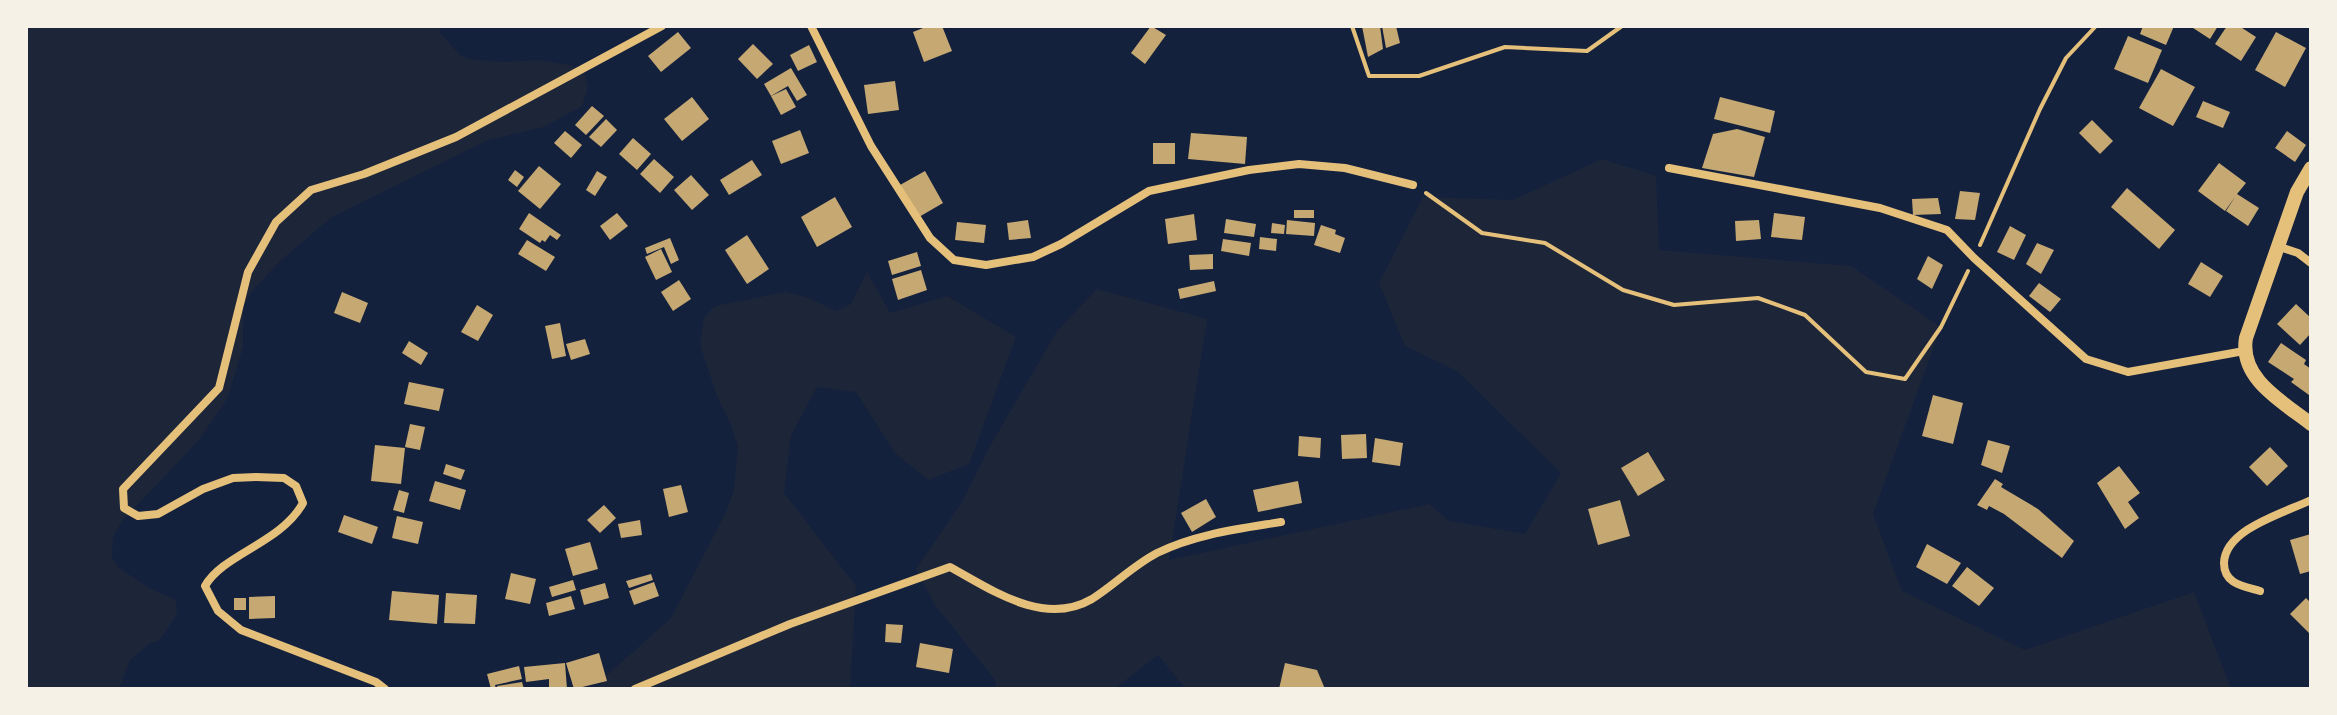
<svg xmlns="http://www.w3.org/2000/svg" width="2337" height="715" font-family="'Zilla Slab',serif">
<rect width="100%" height="100%" fill="#14213d"/>
<g fill="#1d2539">
<path d="M26,26H441L440,33L461,56L475,60L505,62L538,60L569,65L584,73L588,86L582,106L544,127L488,140L332,217L281,260L253,290L243,307V347L227,399L199,440L123,520L113,536L112,557L118,567L149,588L176,600L177,614L160,640L149,644L130,660L119,689H26Z"/>
<path d="M1602,159L1656,176L1659,250L1851,266L1941,327L1873,514L1902,591L2025,650L2194,592L2231,689H1186L1158,655L1114,689H996L995,680L935,605L916,569L962,502L990,446L1057,331L1097,289L1207,319L1169,560L1429,504L1449,521L1525,534L1561,473L1457,371L1405,346L1379,283L1423,197L1513,200Z"/>
<path d="M867,272L890,313L947,296L1016,337L969,464L928,480L895,453L856,392L817,387L791,435L784,493L856,586L850,689H597L607,675L671,618L726,512L734,489L738,447L731,425L717,396L700,345L704,317L715,306L785,292L809,298L836,311L851,304Z"/>
</g>
<g fill="#c6a872">
<path d="M928,26H942L952,51L924,62L913,32Z"/>
<path d="M1151,26L1166,35L1145,64L1131,53Z"/>
<path d="M1362,26H1380L1383,49L1368,57Z"/>
<path d="M1382,26H1396L1400,43L1386,48Z"/>
<path d="M2143,26H2174L2166,45L2140,34Z"/>
<path d="M2190,26H2218L2210,39Z"/>
<path d="M2227,26H2239L2256,37L2241,61L2215,44Z"/>
<path d="M678,32L691,48L661,72L648,56Z"/>
<path d="M2276,32L2306,48L2285,87L2255,70Z"/>
<path d="M2128,36L2162,50L2148,83L2114,69Z"/>
<path d="M753,44L773,64L757,79L738,59Z"/>
<path d="M809,45L817,62L798,71L790,55Z"/>
<path d="M791,68L807,95L797,101L788,86L771,96L764,84Z"/>
<path d="M2161,69L2195,87L2173,126L2139,108Z"/>
<path d="M895,81L899,110L868,114L864,85Z"/>
<path d="M786,89L796,107L781,115L771,96Z"/>
<path d="M692,97L709,119L682,141L664,119Z"/>
<path d="M1720,97L1775,111L1770,133L1714,119Z"/>
<path d="M2203,101L2230,112L2223,128L2196,117Z"/>
<path d="M592,106L604,116L586,135L575,125Z"/>
<path d="M606,119L617,130L601,147L589,137Z"/>
<path d="M2092,120L2113,141L2100,154L2079,133Z"/>
<path d="M1737,129L1765,137L1754,177L1702,168L1713,134Z"/>
<path d="M800,130L809,153L781,164L772,141Z"/>
<path d="M565,131L582,145L571,158L554,143Z"/>
<path d="M2287,131L2306,145L2295,162L2275,148Z"/>
<path d="M1191,133L1247,137L1245,164L1188,159Z"/>
<path d="M633,138L651,154L637,170L619,154Z"/>
<rect x="1153" y="143" width="22" height="21"/>
<path d="M654,159L674,177L660,193L640,174Z"/>
<path d="M752,160L762,175L729,195L720,180Z"/>
<path d="M2219,163L2246,183L2237,194L2259,208L2248,226L2226,211L2235,197L2225,211L2198,191Z"/>
<path d="M539,166L561,184L540,209L518,191Z"/>
<path d="M515,170L524,177L517,187L508,180Z"/>
<path d="M597,171L607,177L595,196L586,190Z"/>
<path d="M925,171L943,203L919,217L900,185Z"/>
<path d="M691,175L709,195L692,210L674,190Z"/>
<path d="M2127,188L2175,230L2159,249L2111,207Z"/>
<path d="M1960,191L1980,193L1975,220L1955,219Z"/>
<path d="M835,197L852,227L817,247L801,217Z"/>
<path d="M1938,198L1941,214L1913,215L1912,199Z"/>
<rect x="1294" y="210" width="20" height="8"/>
<path d="M529,213L561,235L557,240L550,235L545,242L542,240L540,243L519,229Z"/>
<path d="M617,213L628,226L610,240L600,226Z"/>
<path d="M1774,213L1805,217L1802,240L1771,237Z"/>
<path d="M1194,214L1197,240L1168,244L1165,219Z"/>
<path d="M1226,219L1256,224L1254,237L1224,233Z"/>
<path d="M1028,220L1031,238L1009,240L1007,223Z"/>
<path d="M1287,220L1315,223L1314,236L1286,234Z"/>
<path d="M1759,220L1761,239L1736,241L1735,221Z"/>
<path d="M957,222L986,225L984,243L955,240Z"/>
<path d="M1272,223L1285,225L1284,234L1271,233Z"/>
<path d="M1321,225L1336,230L1335,234L1345,238L1340,253L1314,245Z"/>
<path d="M2010,226L2026,235L2014,260L1997,252Z"/>
<path d="M747,235L769,269L747,284L725,250Z"/>
<path d="M1260,237L1277,239L1276,251L1259,249Z"/>
<path d="M670,238L679,260L671,264L664,247L647,254L645,248Z"/>
<path d="M1223,239L1251,243L1249,256L1221,251Z"/>
<path d="M527,240L555,257L546,271L518,254Z"/>
<path d="M2037,243L2054,250L2041,274L2026,264Z"/>
<path d="M661,249L672,272L656,280L645,257Z"/>
<path d="M917,252L921,266L892,275L888,261Z"/>
<path d="M1213,254V269L1190,270L1189,255Z"/>
<path d="M1928,256L1943,265L1932,289L1917,279Z"/>
<path d="M2201,262L2223,276L2210,297L2188,284Z"/>
<path d="M921,270L927,290L898,300L892,279Z"/>
<path d="M679,280L691,299L673,311L661,292Z"/>
<path d="M1214,281L1216,291L1180,299L1178,289Z"/>
<path d="M2039,283L2061,299L2050,312L2029,296Z"/>
<path d="M342,292L368,303L360,323L334,313Z"/>
<path d="M2296,304L2311,318V333L2300,345L2277,324Z"/>
<path d="M477,305L493,315L478,341L461,332Z"/>
<path d="M560,323L566,356L552,359L545,326Z"/>
<path d="M585,339L590,354L571,360L566,344Z"/>
<path d="M409,341L428,353L421,365L402,353Z"/>
<path d="M2281,343L2306,360L2304,364L2311,369L2309,395L2291,382L2294,379L2268,362Z"/>
<path d="M409,382L444,389L439,411L404,404Z"/>
<path d="M1933,395L1963,403L1953,444L1922,436Z"/>
<path d="M410,424L425,427L420,450L405,447Z"/>
<path d="M1366,434L1367,458L1342,459L1341,435Z"/>
<path d="M1299,436L1321,438L1320,458L1298,456Z"/>
<path d="M1375,438L1403,443L1400,466L1372,462Z"/>
<path d="M1988,440L2010,446L2002,473L1981,465Z"/>
<path d="M375,445L405,448L401,484L371,481Z"/>
<path d="M2270,447L2288,466L2267,486L2249,467Z"/>
<path d="M1648,452L1665,480L1638,496L1621,468Z"/>
<path d="M446,464L465,470L461,480L443,474Z"/>
<path d="M2119,466L2140,493L2128,502L2139,518L2125,529L2097,483Z"/>
<path d="M1995,479L2003,484L2001,487L2038,509L2074,541L2062,558L2004,514L1989,506L1987,510L1977,505Z"/>
<path d="M435,481L466,490L460,510L429,501Z"/>
<path d="M1298,481L1302,503L1258,512L1253,490Z"/>
<path d="M681,485L688,512L669,517L663,489Z"/>
<path d="M399,490L409,493L404,513L393,510Z"/>
<path d="M1206,499L1216,517L1192,532L1181,513Z"/>
<path d="M1620,500L1630,536L1598,545L1588,509Z"/>
<path d="M604,505L616,518L600,533L587,520Z"/>
<path d="M344,515L378,527L372,544L338,532Z"/>
<path d="M397,516L423,522L418,544L392,538Z"/>
<path d="M640,520L642,535L621,538L618,524Z"/>
<path d="M2311,534V571L2300,574L2290,540Z"/>
<path d="M590,542L598,569L573,576L565,549Z"/>
<path d="M1927,544L1961,563L1947,584L1916,567Z"/>
<path d="M1967,567L1994,588L1979,606L1952,586Z"/>
<path d="M511,573L536,579L530,604L505,599Z"/>
<path d="M651,574L653,580L629,588L626,581Z"/>
<path d="M573,580L576,590L552,597L549,587Z"/>
<path d="M654,582L659,596L634,605L629,591Z"/>
<path d="M605,583L609,598L584,605L580,590Z"/>
<path d="M392,591L439,595L437,624L389,620Z"/>
<path d="M446,593L477,595L475,624L444,623Z"/>
<path d="M275,596V618L249,619V597Z"/>
<path d="M571,596L575,609L549,616L546,603Z"/>
<rect x="234" y="598" width="12" height="12"/>
<path d="M2306,598L2311,603V635L2290,614Z"/>
<path d="M886,624L903,625L901,643L885,642Z"/>
<path d="M920,643L953,649L949,673L916,667Z"/>
<path d="M599,653L607,681L574,689L566,663Z"/>
<path d="M565,663L567,689H549V679L526,682L524,667Z"/>
<path d="M1285,663L1317,670L1325,689H1279Z"/>
<path d="M519,666L522,679L495,685L496,689H491L487,674Z"/>
<path d="M522,682L524,689H498L497,686Z"/>
</g>
<g fill="none" stroke-linecap="round" stroke-linejoin="round">
<g stroke="#e5c07b" stroke-width="4">
<path d="M1352,26L1369,76H1419L1505,47L1587,51L1622,26"/>
<path d="M1426,193L1482,233L1545,243L1623,290L1674,305L1758,298L1805,315L1866,372L1905,379L1941,327L1968,271"/>
<path d="M1980,245L2040,109L2066,58L2096,26"/>
</g>
<g stroke="#e5c07b" stroke-width="8">
<path d="M811,26L871,146L930,238L954,260L986,265L1033,257L1061,244L1149,191L1249,170L1299,164L1345,168L1413,185"/>
<path d="M1669,168L1880,208L1947,230L1974,258L2086,359L2128,372L2244,351"/>
<path d="M2280,247L2298,253L2311,263"/>
<path d="M2260,591C2243,586 2224,584 2224,563C2225,529 2284,513 2311,500"/>
<path d="M385,689L376,682L241,630L218,611L205,586C223,554 281,543 303,503L296,486L284,478L256,477L233,478L203,489L158,514L138,516L124,508L123,489L219,388L248,272L276,222L311,190L364,174L456,137L662,26"/>
<path d="M635,689L790,624L950,567C992,590 1044,627 1092,599C1114,585 1134,565 1157,553C1196,534 1238,529 1281,522"/>
</g>
<path stroke="#e5c07b" stroke-width="14" d="M2311,168L2297,192L2246,338C2239,379 2283,402 2311,424"/>
</g>
<rect width="2337" height="715" fill="none" stroke="#f6f1e7" stroke-width="56"/>
</svg>
